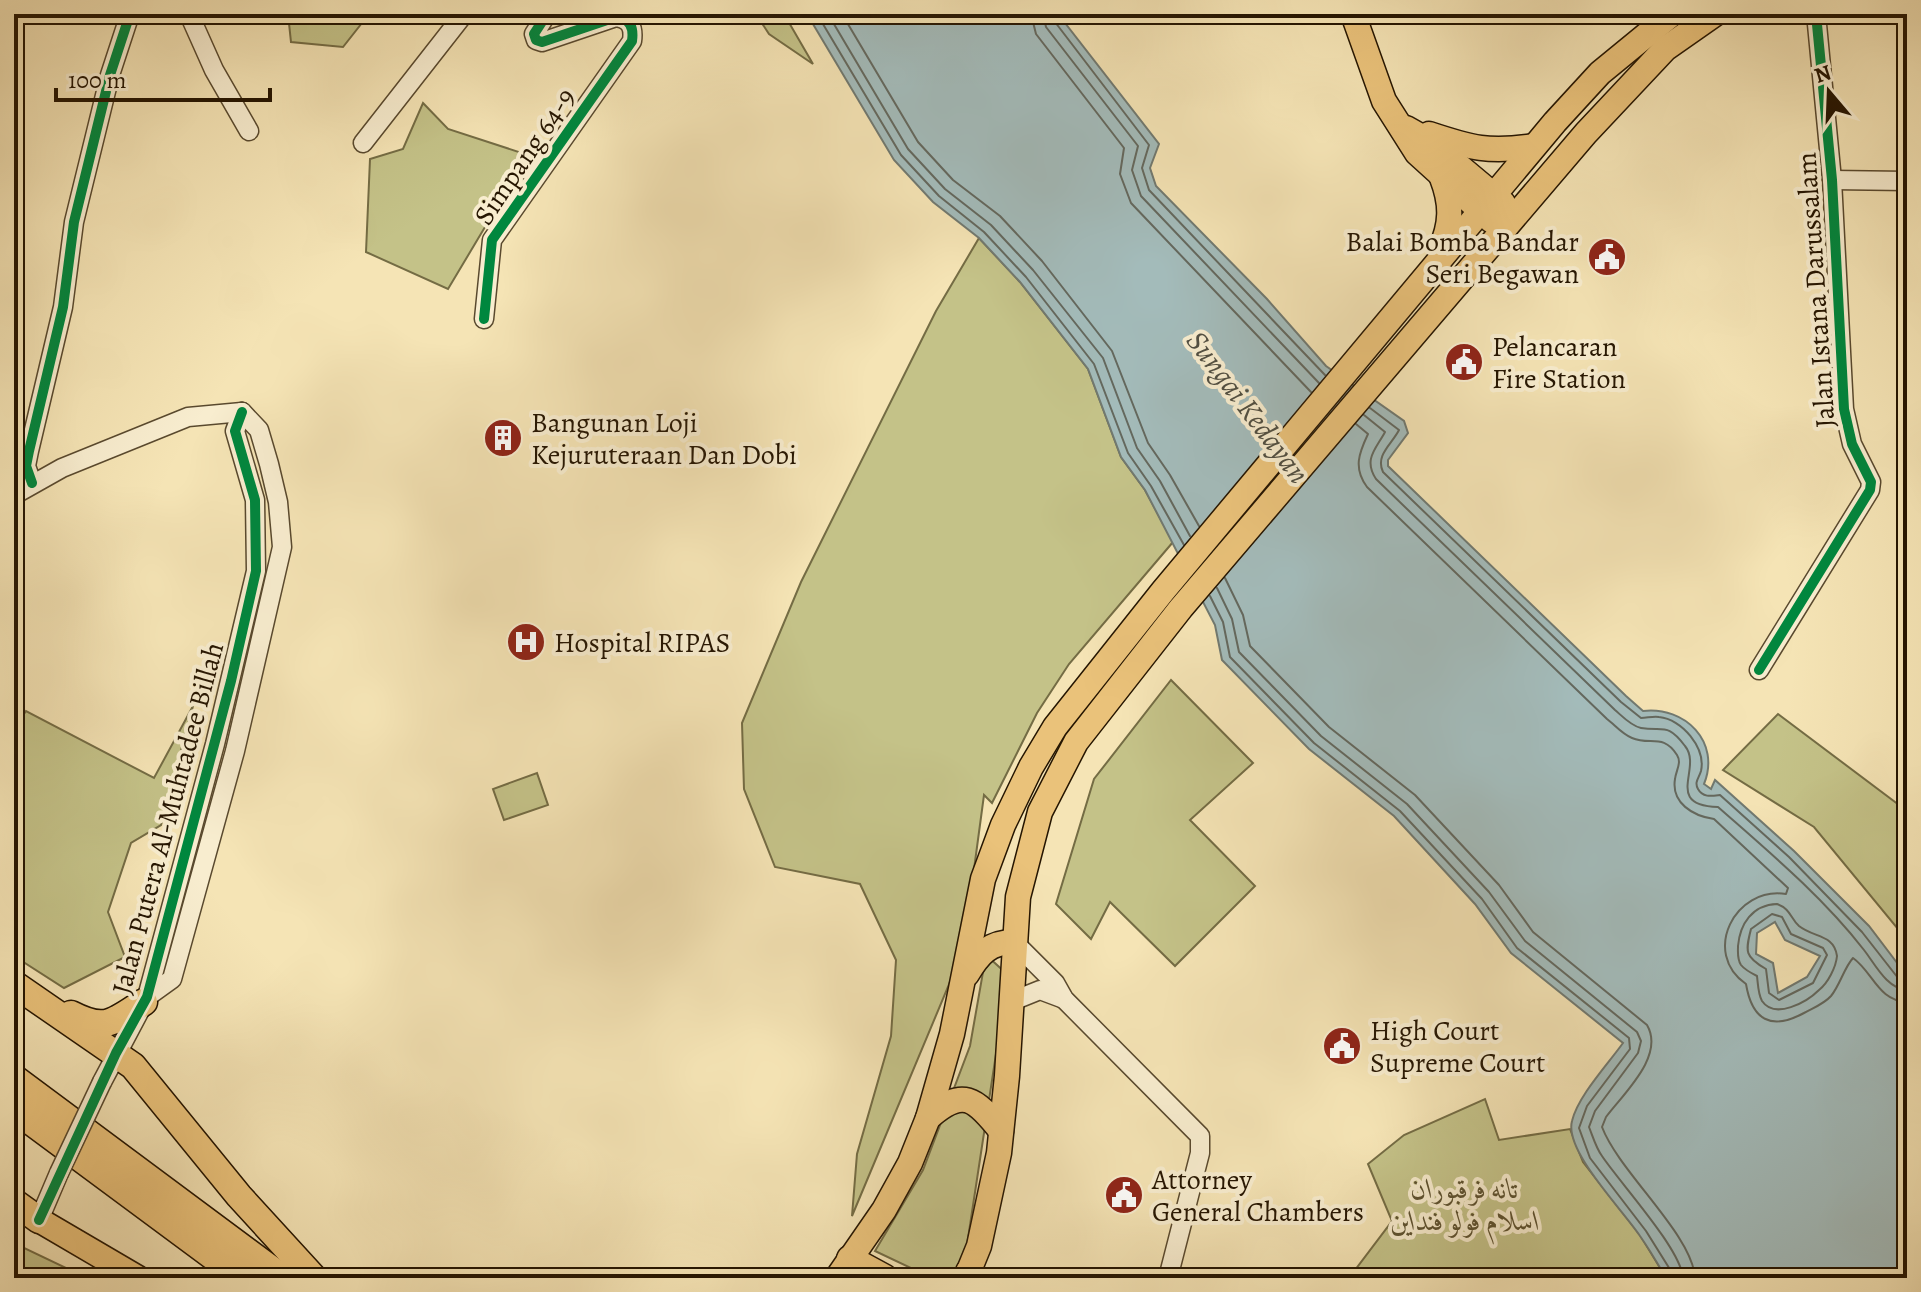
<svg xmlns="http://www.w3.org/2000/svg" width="1921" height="1292" font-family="Alegreya,Amiri,serif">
<rect width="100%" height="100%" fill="#f5e4b5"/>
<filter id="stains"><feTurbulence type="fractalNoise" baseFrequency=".0025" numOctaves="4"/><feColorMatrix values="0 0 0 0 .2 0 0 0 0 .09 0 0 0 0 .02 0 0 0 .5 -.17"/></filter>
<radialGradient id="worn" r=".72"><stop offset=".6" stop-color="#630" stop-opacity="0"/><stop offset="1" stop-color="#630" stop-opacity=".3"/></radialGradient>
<g fill="#c4c288" stroke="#746c44" stroke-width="2">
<path d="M288,14H369L343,47L291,42Z"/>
<path d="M756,14H784L813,64L769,34Z"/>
<path d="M423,103L448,129L528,155L448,289L366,252L370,159L403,149Z"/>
<path d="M979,238L1020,282L1088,369L1121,457L1145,490L1173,542L1069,664L1037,713L992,803L984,795L963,951L852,1216L857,1154L891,1036L896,960L860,884L775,867L744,789L742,723L801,582L936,311Z"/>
<path d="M1171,680L1253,763L1190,820L1255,886L1175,966L1110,902L1091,939L1056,904L1094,779Z"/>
<path d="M193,706L161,825L131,843L108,912L125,957L64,988L14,956V729L26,711L154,778Z"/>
<path d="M1778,714L1907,811V940L1814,827L1723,770Z"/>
<path d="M537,773L548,805L504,820L493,789Z"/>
<path d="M986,955L1008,975L967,1245L955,1278H932L875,1251L923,1170L970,1046Z"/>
<path d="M1485,1099L1499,1140L1570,1129L1583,1162L1640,1235L1662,1271L1651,1278H1349L1392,1221L1368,1164L1404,1135Z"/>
<path d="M14,1236L24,1248L87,1278H14Z"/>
</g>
<path fill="#a3bbba" stroke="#717970" stroke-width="2" fill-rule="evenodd" d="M807,14H1058L1159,144L1150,168L1156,186L1267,299L1326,366L1404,421L1408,433L1388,460V466L1626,696L1643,711C1685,706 1721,742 1704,784L1711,789L1715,780L1794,851L1869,926L1907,976V1278H1666C1658,1264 1649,1249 1640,1236C1623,1210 1564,1151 1572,1121C1578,1096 1608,1064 1623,1043L1511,953L1475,904L1394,816L1309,749L1222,660L1215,625L1145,490L1121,457L1088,369L1020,282L979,238L933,202L894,160ZM1775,922L1785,940L1820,956L1807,977L1778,993L1773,963L1756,954L1757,933Z"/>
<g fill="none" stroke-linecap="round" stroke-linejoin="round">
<g stroke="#64685e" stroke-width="2">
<path d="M817,14L901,155L939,196L984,232L1026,277L1094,364L1128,453L1151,486L1184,545"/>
<path d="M828,14L908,149L945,189L991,225L1033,270L1103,358L1137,448L1160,481L1190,536"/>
<path d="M842,14L918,142L953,180L1000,216L1042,261L1112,351L1148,443L1170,475L1199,526"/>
<path d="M1031,14L1036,34L1124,148L1120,174L1131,203L1311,392"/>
<path d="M1043,14L1046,27L1138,146L1132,170L1141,196L1319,383"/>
<path d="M1053,14L1055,22L1149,145L1142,168L1149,190L1325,375"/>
<path d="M1370,408L1399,430C1392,444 1375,455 1383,472L1621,702L1641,718C1647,718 1653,716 1659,717C1682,719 1706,748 1701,771C1699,778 1694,782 1698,789C1703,798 1712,796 1720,795L1789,857L1862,932L1898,978L1907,980"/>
<path d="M1364,415L1385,432C1376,449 1363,459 1376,479L1615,710C1622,716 1631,726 1641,728C1663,732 1667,722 1685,746C1703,768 1663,805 1718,807C1768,851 1822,896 1864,950C1875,964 1887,989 1907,990"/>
<path d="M1356,424L1368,434C1359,453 1353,468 1367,487L1607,719C1615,725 1622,734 1632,738C1650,746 1663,733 1677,755C1682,763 1676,770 1675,779C1671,803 1693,816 1714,819L1788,888L1786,894C1735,886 1701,953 1746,984C1752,1020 1771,1031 1804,1013C1813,1008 1824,1004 1831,996C1840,985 1844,968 1853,958C1873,972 1878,1001 1907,1002"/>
<path d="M1225,578L1243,615L1250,646L1329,727L1415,795L1499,885L1533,932L1647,1025C1665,1056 1624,1093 1606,1117L1602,1127C1619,1172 1693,1235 1695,1278"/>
<path d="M1217,588L1232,619L1239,652L1321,736L1407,804L1489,892L1525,941L1637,1032L1641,1041L1638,1053L1595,1111L1589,1127C1593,1137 1596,1148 1602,1156C1620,1183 1681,1249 1683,1278"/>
<path d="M1210,596L1223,622L1230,657L1314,743L1400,811L1482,899L1517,948L1629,1038L1630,1049L1587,1106L1579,1128L1590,1158L1646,1231L1671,1271L1672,1278"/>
<path d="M1777,904C1791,909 1790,918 1799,926C1814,938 1834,934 1837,956C1836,967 1828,983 1819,990C1807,1002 1775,1020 1762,1001C1758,994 1758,984 1757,976C1751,973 1745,970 1741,965C1737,959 1738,953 1738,946C1740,924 1752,905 1777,904Z"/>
<path d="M1772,914L1782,917L1791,934L1823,948L1827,955L1813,983L1779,1000L1769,993L1766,969C1745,957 1745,952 1751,929Z"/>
</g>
<defs>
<g id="minor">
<path d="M189,14L214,70L249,131"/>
<path d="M363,143L464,14"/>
<path d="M1832,180L1907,181"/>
<path d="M484,319L492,240L632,41C634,27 630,19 616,17L542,42L536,40L534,34L547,14"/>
<path d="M32,483L26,466L29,451L63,307L74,222L110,75L130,14"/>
<path d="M14,495L62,468L188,417L242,412"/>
<path d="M1759,670L1870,490L1871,482L1852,444L1844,409L1832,180L1816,14"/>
<path d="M1014,942L1055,983L1064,999L1200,1136V1153L1168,1278"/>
<path d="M147,997L172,979L235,751L282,547L278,502L269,464L259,430L242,412"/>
<path d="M1010,1002L1040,990L1064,999"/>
<path d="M102,1082L147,997L215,744L256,571L255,500L235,431L242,412"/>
<path d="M39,1220L59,1173"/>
</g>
<g id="major">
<path d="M1353,14L1384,101L1417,153L1492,221"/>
<path d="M1406,128L1429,141L1503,203"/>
<path d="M1429,134C1471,148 1489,153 1534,146"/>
<path d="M1440,250C1452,224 1452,204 1442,178"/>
<path d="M967,974C979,954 989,942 1014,942"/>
<path d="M928,1118C963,1087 975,1098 1001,1131"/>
<path d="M39,1220L138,1278"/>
<path d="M837,1278L884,1210L910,1163L928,1118L952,1034L983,879L1003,825L1031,767L1055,727L1163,591L1555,122L1600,73L1672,14"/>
<path d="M966,1278L979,1246L999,1153L1007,1076L1018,897L1040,812L1076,742L1181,608L1586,133L1665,49L1715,14"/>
</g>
<g id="highway">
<path d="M14,984L133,1066L239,1196L314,1278"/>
<path d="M71,1014C106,1032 113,1022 144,1002"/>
<path d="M14,1078L283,1278"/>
<path d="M14,1109L242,1278"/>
<path d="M14,1202L39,1220"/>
<path d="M850,1259L885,1278"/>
<path d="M969,1272V1278"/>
</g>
</defs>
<use href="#minor" stroke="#59492e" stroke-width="21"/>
<use href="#major" stroke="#251501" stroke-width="27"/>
<use href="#highway" stroke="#251501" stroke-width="29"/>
<use href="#minor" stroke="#f8edcf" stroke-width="18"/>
<use href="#major" stroke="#eac27a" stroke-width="24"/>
<use href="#highway" stroke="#eac27a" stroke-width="26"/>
<defs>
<path id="minor-bridge" d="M59,1173L102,1082"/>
</defs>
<use href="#minor-bridge" stroke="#59492e" stroke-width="21" stroke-linecap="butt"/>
<use href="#minor-bridge" stroke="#f8edcf" stroke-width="18"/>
<defs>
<g id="cycleway">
<path d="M484,319L492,240L632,41C634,27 630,19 616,17L542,42L536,40L534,34L547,14"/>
<path d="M32,483L26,466L29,451L63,307L74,222L110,75L130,14"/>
<path d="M1759,670L1870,490L1871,482L1852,444L1844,409L1832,180L1816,14"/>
<path d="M39,1220L116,1053L147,997L231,681L256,571L255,500L235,431L242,412"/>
</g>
</defs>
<use href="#cycleway" stroke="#f8edcf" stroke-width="15"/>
<use href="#cycleway" stroke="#00873e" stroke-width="10"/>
</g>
<defs>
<symbol id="civic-disc" viewBox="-11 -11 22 22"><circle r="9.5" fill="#8f2418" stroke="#f8edcf"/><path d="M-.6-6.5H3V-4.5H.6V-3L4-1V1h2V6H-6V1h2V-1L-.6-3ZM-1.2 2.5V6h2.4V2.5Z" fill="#fff"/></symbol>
<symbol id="building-disc" viewBox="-11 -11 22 22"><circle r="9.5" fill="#8f2418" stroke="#f8edcf"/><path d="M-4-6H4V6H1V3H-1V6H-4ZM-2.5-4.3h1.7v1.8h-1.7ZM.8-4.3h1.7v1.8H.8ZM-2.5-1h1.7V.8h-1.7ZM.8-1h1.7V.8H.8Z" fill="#fff"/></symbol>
<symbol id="hospital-disc" viewBox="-11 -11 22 22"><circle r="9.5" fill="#8f2418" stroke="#f8edcf"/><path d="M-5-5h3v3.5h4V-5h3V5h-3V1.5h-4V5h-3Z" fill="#fff"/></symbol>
</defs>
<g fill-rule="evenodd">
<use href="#civic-disc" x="1585" y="235" width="44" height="44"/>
<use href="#civic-disc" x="1442" y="340" width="44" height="44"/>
<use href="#building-disc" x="481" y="416" width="44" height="44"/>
<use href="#hospital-disc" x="504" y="620" width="44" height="44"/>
<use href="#civic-disc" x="1320" y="1024" width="44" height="44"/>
<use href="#civic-disc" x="1102" y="1173" width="44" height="44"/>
</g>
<g text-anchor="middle" stroke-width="8" stroke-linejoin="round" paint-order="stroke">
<g font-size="28" fill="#251501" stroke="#f8edcf">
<text transform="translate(524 156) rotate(-56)" y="10">Simpang 64-9</text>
<text transform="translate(1815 290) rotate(-94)" y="10">Jalan Istana Darussalam</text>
<text transform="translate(167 818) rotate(-75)" y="10">Jalan Putera Al-Muhtadee Billah</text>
</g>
<g font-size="28" fill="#251501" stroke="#f8edcf" text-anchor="start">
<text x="1579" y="251" text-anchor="end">Balai Bomba Bandar<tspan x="1579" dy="32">Seri Begawan</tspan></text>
<text x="1492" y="356">Pelancaran<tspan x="1492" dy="32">Fire Station</tspan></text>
<text x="531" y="432">Bangunan Loji<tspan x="531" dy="32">Kejuruteraan Dan Dobi</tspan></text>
<text x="554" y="652">Hospital RIPAS</text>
<text x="1370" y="1040">High Court<tspan x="1370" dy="32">Supreme Court</tspan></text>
<text x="1152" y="1189">Attorney<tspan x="1152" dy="32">General Chambers</tspan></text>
</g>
<g font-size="28" font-style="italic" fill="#5d5230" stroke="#f8edcf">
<text x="1465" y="1198">تانه فرقبوران<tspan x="1465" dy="32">اسلام فولو فنداين</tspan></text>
</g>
<g font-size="30" font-style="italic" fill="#514f42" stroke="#f8edcf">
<text transform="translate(1248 407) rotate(53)" y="10">Sungai Kedayan</text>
</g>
</g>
<rect width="1921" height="1292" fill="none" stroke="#f5e4b5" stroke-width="48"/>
<rect x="16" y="16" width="1889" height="1260" fill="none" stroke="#251501" stroke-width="4"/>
<rect x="24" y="24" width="1873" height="1244" fill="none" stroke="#251501" stroke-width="2"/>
<g transform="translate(1829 92) rotate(341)" stroke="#f8edcf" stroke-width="6" paint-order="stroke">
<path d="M0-6L14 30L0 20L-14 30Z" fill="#251501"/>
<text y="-12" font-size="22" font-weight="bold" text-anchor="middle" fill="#251501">N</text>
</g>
<path d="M56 88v12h214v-12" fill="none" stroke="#251501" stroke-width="4"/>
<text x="68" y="88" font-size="24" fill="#251501" stroke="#f8edcf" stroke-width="6" paint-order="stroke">100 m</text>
<rect width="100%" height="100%" filter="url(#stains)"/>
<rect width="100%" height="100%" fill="url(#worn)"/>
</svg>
